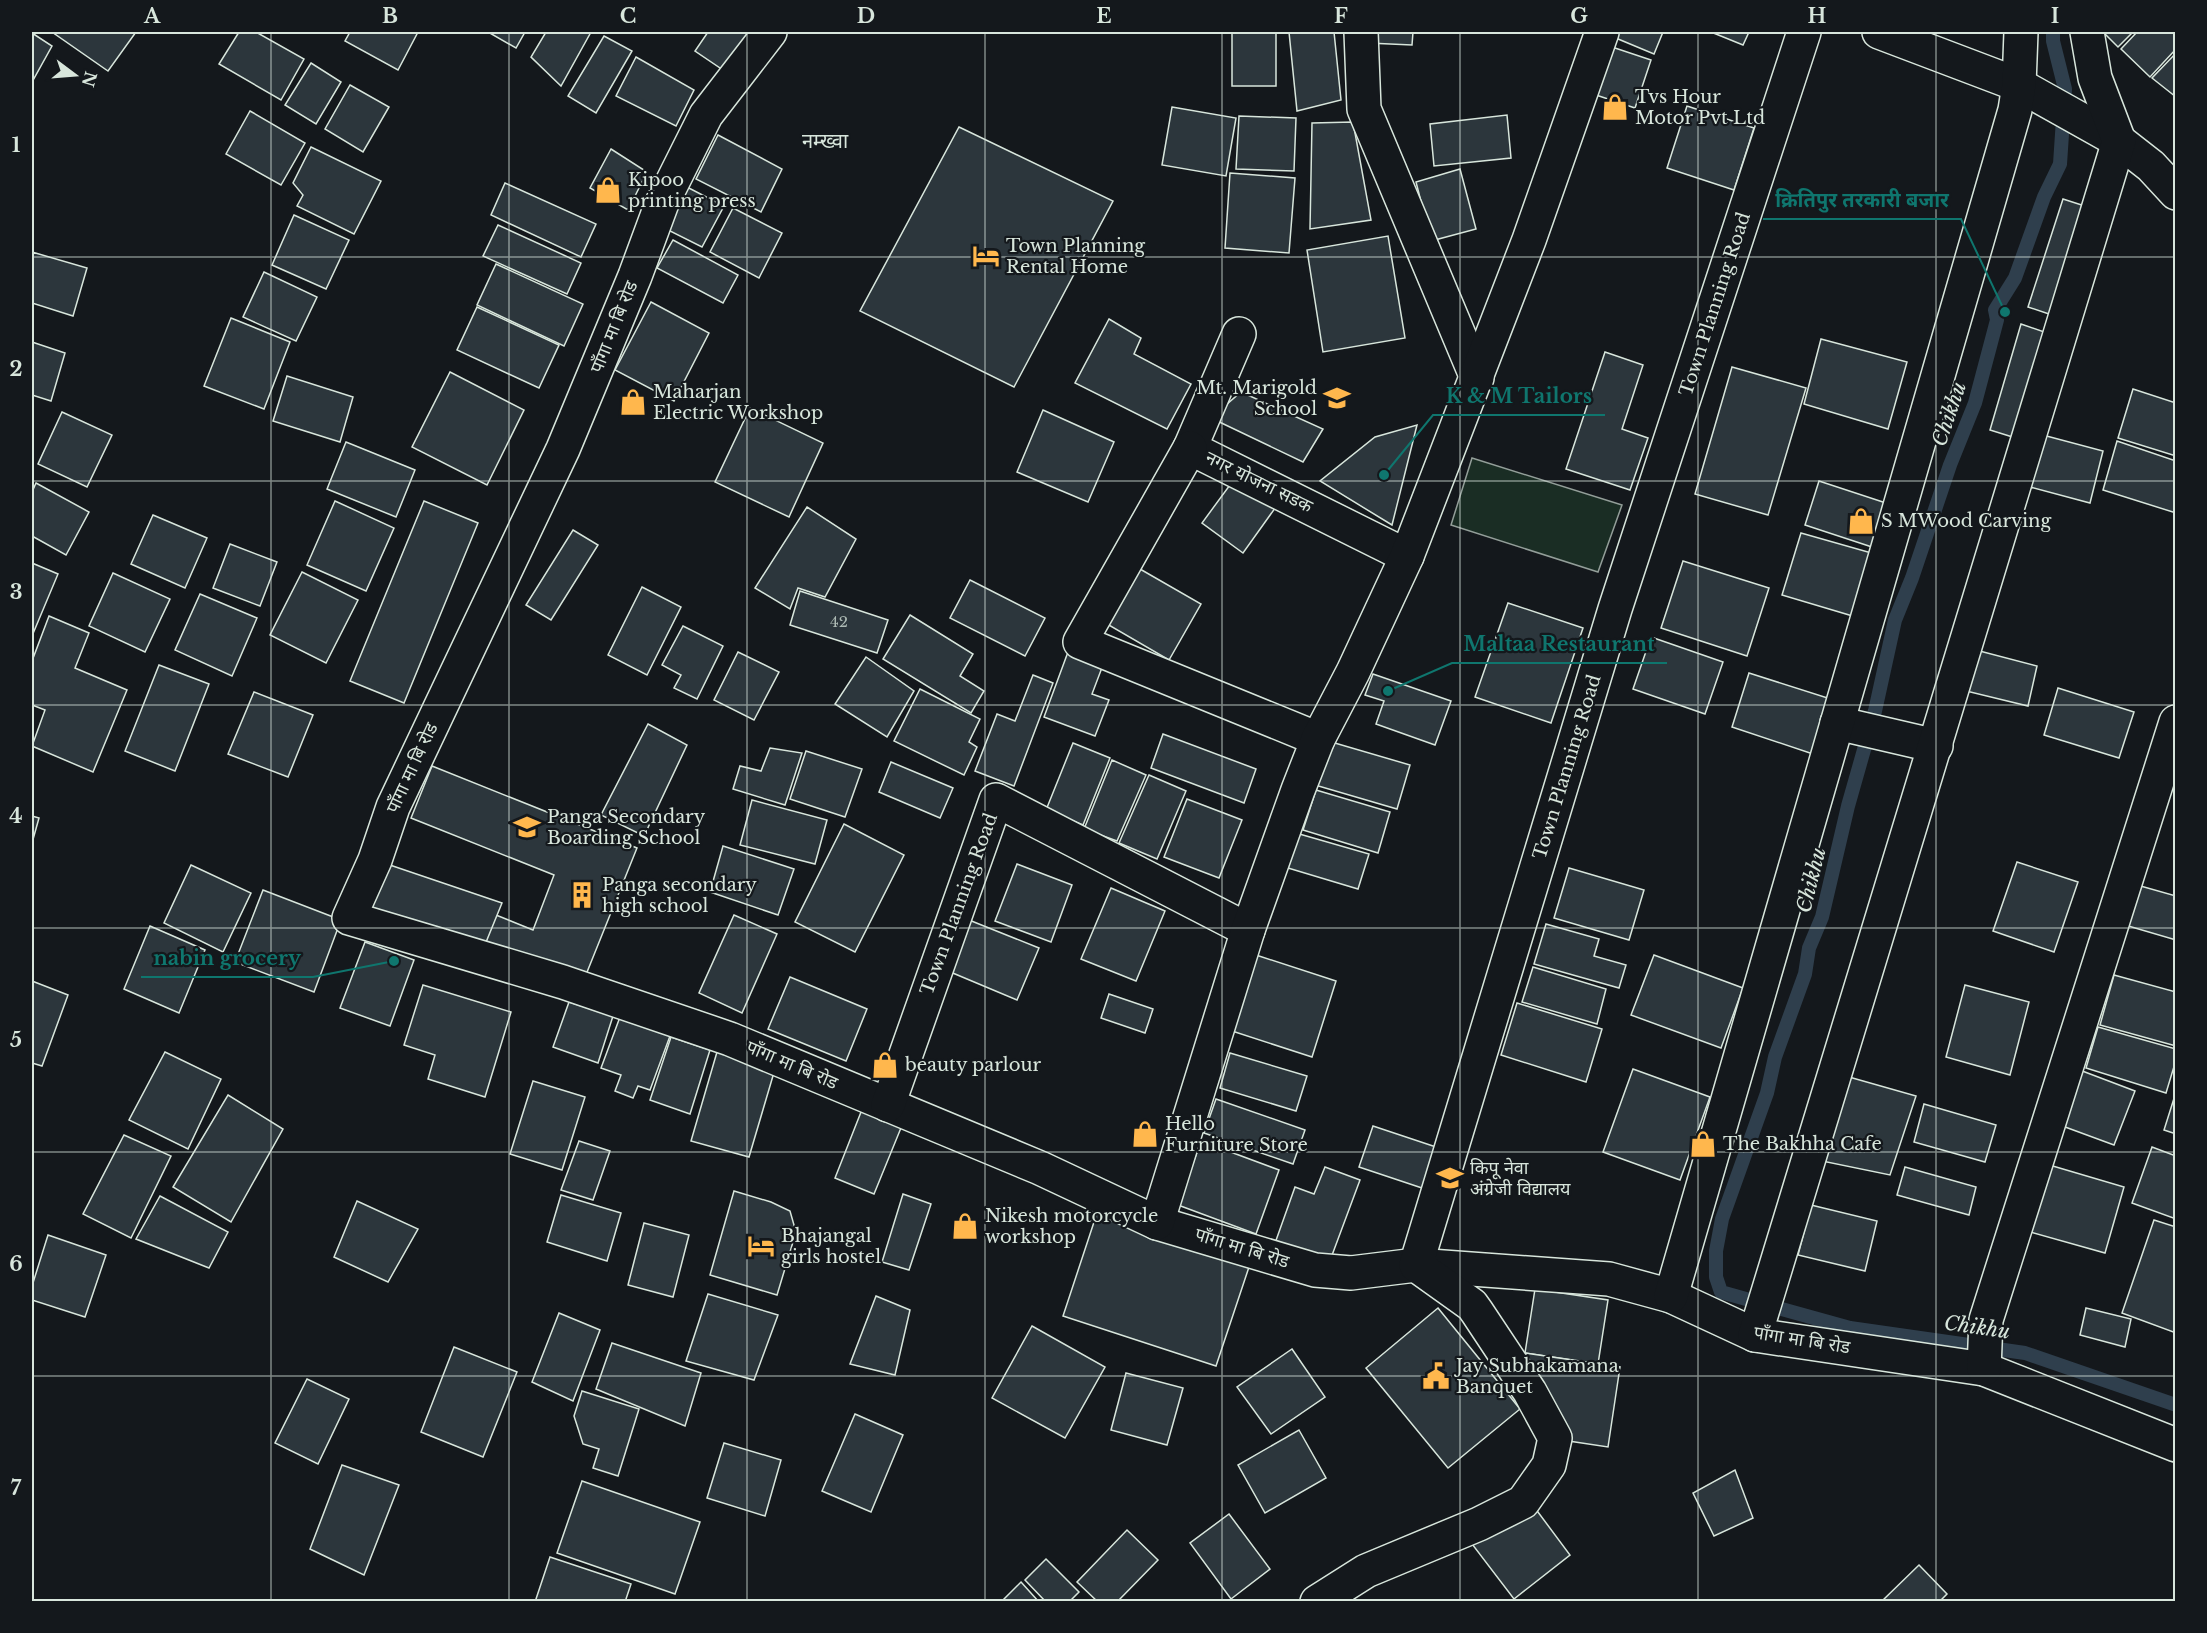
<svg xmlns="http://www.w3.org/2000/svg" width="2207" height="1633" font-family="'Libre Baskerville','Noto Sans Devanagari',serif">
<rect width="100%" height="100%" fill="#14181c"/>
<path fill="#1a2d24" stroke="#939e99" stroke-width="1.5" d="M1472,458L1622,505L1598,572L1451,525Z"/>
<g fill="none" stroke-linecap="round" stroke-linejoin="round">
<path stroke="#2f3f4d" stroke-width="14" d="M2053,32V41L2065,89L2060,164L2044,197L2015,278L1995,310L1997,320L1975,403L1950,465L1912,578L1895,620L1875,711L1848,806L1822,917L1809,948L1805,974L1775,1057L1767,1093L1722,1219L1716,1251V1277L1721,1292L1850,1328L2025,1353L2176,1405"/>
</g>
<g fill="#2c363c" stroke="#d8e6dc" stroke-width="1.5">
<path d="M52,32H136L108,71Z"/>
<path d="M239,32H256L304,59L281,100L219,64Z"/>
<path d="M350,32H418L398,70L345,41Z"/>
<path d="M488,32H525L516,48Z"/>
<path d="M546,32H591L561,86L531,57Z"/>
<path d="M708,32H758L729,74L695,51Z"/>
<rect x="1232" y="32" width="44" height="54"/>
<path d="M1289,32H1334L1341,100L1297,111Z"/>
<path d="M1369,32H1413L1412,45L1368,43Z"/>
<path d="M1613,32H1663L1654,54L1611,36Z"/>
<path d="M1711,32H1749L1743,45Z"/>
<path d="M2103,32H2133L2118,47Z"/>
<path d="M2137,32H2176V49L2150,77L2121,49Z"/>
<path d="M32,33L52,46L32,82Z"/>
<path d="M604,36L632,51L596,113L568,96Z"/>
<path d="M1606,45L1651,60L1635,108L1590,93Z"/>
<path d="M2176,53V97L2152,78Z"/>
<path d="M636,57L694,90L676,126L616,96Z"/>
<path d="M311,63L341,82L316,124L285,105Z"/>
<path d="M350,85L389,107L363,152L325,129Z"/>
<path d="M1687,106L1754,128L1734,190L1667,168Z"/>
<path d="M1172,107L1236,118L1226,176L1162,165Z"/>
<path d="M250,111L305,143L281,185L226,154Z"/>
<path d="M1507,115L1511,158L1434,166L1430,124Z"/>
<path d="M1239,116L1296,118L1294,171L1236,169Z"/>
<path d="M1353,122L1371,220L1310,229L1312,123Z"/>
<path d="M959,127L1113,201L1014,387L860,311Z"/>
<path d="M718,135L782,169L761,212L696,179Z"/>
<path d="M311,147L381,181L354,234L297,206L303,195L293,183Z"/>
<path d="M611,149L647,172L628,210L590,188Z"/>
<path d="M1460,169L1476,229L1431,241L1416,182Z"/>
<path d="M1230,173L1295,178L1289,253L1225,248Z"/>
<path d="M505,183L596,224L581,257L491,215Z"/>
<path d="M683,185L724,206L702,247L662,227Z"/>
<path d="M2063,199L2091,208L2055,316L2028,307Z"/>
<path d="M733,208L782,233L759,278L710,252Z"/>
<path d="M294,215L349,240L326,289L272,265Z"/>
<path d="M498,225L581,263L567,294L483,256Z"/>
<path d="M1388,236L1405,338L1323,352L1307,250Z"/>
<path d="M673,240L738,275L723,303L657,268Z"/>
<path d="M32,252L87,268L73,316L32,303Z"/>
<path d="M496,264L583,304L564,346L477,305Z"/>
<path d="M264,272L317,297L296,341L243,317Z"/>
<path d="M651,302L709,333L674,401L615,370Z"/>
<path d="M477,307L559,345L539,388L457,350Z"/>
<path d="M231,318L290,342L264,409L204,386Z"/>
<path d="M1109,319L1141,338L1134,354L1191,384L1167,429L1075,383Z"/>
<path d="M2021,324L2050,334L2019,439L1990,430Z"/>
<path d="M1821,339L1907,362L1888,429L1804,404Z"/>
<path d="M32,342L65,353L51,401L32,395Z"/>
<path d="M1605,352L1643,365L1622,429L1648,438L1630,490L1566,469Z"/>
<path d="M1732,367L1806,388L1768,515L1695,494Z"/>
<path d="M450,372L524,410L487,485L412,447Z"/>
<path d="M287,376L353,397L340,442L273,421Z"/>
<path d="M2133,389L2176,403V456L2118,438Z"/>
<path d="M1241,392L1323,429L1303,462L1211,418Z"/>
<path d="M750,408L823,443L789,517L715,482Z"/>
<path d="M1043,410L1114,442L1088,502L1017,472Z"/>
<path d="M62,412L112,435L87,487L38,464Z"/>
<path d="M1417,425L1392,525L1320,481L1375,437Z"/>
<path d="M2039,434L2103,451L2090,503L2026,486Z"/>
<path d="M2117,441L2176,461V513L2103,490Z"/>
<path d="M346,442L415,470L396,517L327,489Z"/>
<path d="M1238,474L1278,504L1243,553L1202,523Z"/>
<path d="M1819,481L1889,504L1875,548L1805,525Z"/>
<path d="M36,483L89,512L66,555L32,536V492Z"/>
<path d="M335,501L394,528L366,591L307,565Z"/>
<path d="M424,501L478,523L404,703L350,681Z"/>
<path d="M807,507L856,539L825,597L798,588L790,609L755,588Z"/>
<path d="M153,515L207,538L185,588L131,564Z"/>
<path d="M573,530L598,545L551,620L526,605Z"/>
<path d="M1801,533L1875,554L1856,617L1782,595Z"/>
<path d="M230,544L277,562L260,606L213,588Z"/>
<path d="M1683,561L1769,588L1747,656L1661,628Z"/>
<path d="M32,563L58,574L32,636Z"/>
<path d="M1140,569L1201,604L1169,660L1107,624Z"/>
<path d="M302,572L358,600L326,663L270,635Z"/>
<path d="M113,573L170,599L145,652L89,626Z"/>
<path d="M970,580L1045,618L1025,656L950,618Z"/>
<path d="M642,587L681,607L647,675L608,655Z"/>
<path d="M800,591L888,620L877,653L790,625Z"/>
<path d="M200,594L257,618L232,676L175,650Z"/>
<path d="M1508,603L1583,628L1551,723L1475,697Z"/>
<path d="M910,615L973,654L960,676L984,691L971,713L883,659Z"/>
<path d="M49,616L89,633L75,668L127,690L93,772L32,746L45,710L32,705V661Z"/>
<path d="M683,626L723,646L697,699L674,688L681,675L662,665Z"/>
<path d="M1651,637L1723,662L1705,714L1633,689Z"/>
<path d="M1972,649L2037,666L2028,706L1962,690Z"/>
<path d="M738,652L779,672L754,720L714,700Z"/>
<path d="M1068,652L1103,665L1092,694L1109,700L1095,736L1044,717Z"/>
<path d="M866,657L914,691L887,737L835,704Z"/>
<path d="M159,665L209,684L175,771L125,751Z"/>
<path d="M1749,673L1837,701L1819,756L1732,727Z"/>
<path d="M1373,674L1451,701L1435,745L1376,724L1384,701L1365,695Z"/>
<path d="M1033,675L1053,683L1014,786L975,771L997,714L1015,721Z"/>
<path d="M2058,688L2134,712L2119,758L2044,735Z"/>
<path d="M920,689L980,719L969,742L977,747L964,775L894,741Z"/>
<path d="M254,692L313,715L288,777L228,754Z"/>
<path d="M648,724L687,745L644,836L601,815Z"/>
<path d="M1163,734L1256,769L1244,803L1151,768Z"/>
<path d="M1328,741L1410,765L1397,809L1315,785Z"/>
<path d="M1073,743L1110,758L1083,825L1046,810Z"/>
<path d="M770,748L802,753L785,805L733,789L740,766L761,771Z"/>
<path d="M806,751L862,769L845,817L790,799Z"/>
<path d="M1112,760L1146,775L1117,841L1084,829Z"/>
<path d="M891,762L953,788L940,818L879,792Z"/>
<path d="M432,766L637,848L581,987L483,948L496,915L533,930L554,875L411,818Z"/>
<path d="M1149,775L1186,791L1157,859L1119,843Z"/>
<path d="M1316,790L1390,812L1378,853L1303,830Z"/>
<path d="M1187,799L1242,820L1219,878L1164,857Z"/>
<path d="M752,800L827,820L815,864L740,845Z"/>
<path d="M32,816L39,818L32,843Z"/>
<path d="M844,824L904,855L855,952L795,922Z"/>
<path d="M1289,831L1369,854L1358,889L1278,865Z"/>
<path d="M723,846L794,869L778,915L710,892Z"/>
<path d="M381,862L502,903L482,952L364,913Z"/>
<path d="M2017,862L2078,882L2054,952L1993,931Z"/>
<path d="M1017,864L1072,885L1051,942L995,921Z"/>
<path d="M191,865L251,893L223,952L164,923Z"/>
<path d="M1569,868L1644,890L1629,940L1554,918Z"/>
<path d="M2130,883L2176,896V940L2118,923Z"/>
<path d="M1111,888L1165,911L1136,981L1081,959Z"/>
<path d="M263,890L341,920L314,992L235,962Z"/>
<path d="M734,915L777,934L742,1013L699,993Z"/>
<path d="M969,920L1039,948L1017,1000L948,971Z"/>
<path d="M1546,924L1599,939L1594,956L1626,965L1619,988L1534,964Z"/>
<path d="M150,926L205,950L179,1013L124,989Z"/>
<path d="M365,942L414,960L390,1026L340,1008Z"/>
<path d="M1256,955L1336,981L1312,1057L1232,1031Z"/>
<path d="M1654,955L1743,988L1721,1048L1631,1015Z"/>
<path d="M1533,967L1606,989L1597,1024L1522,1002Z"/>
<path d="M2114,975L2176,992V1046L2100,1025Z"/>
<path d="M790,977L867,1009L846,1061L768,1029Z"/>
<path d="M32,981L68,995L42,1066L32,1063Z"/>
<path d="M423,985L511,1012L485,1097L428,1079L435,1055L404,1045Z"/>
<path d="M1965,985L2029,1002L2010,1075L1946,1057Z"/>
<path d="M1109,994L1153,1009L1145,1033L1101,1018Z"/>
<path d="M569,1002L613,1016L598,1063L553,1047Z"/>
<path d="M1517,1003L1602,1029L1586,1082L1501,1055Z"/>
<path d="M620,1017L670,1036L650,1090L638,1086L633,1098L615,1091L621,1075L601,1068Z"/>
<path d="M2098,1027L2176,1049V1060L2166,1093L2086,1068Z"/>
<path d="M671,1037L710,1050L690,1114L650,1100Z"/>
<path d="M165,1052L221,1079L188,1149L129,1120Z"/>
<path d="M717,1052L775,1069L749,1157L691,1141Z"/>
<path d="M1230,1053L1307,1076L1296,1111L1220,1088Z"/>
<path d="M1633,1069L1710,1097L1680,1180L1603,1152Z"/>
<path d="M2077,1069L2135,1091L2114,1145L2057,1124Z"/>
<path d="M1842,1075L1916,1096L1890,1175L1817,1160Z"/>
<path d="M533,1081L585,1097L562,1170L510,1154Z"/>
<path d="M2176,1092V1134L2164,1130Z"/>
<path d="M228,1095L283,1129L231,1222L173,1187Z"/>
<path d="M1216,1099L1305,1130L1293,1164L1204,1133Z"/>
<path d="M1924,1104L1996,1125L1985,1162L1914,1142Z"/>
<path d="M863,1107L903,1123L874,1194L835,1178Z"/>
<path d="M1373,1126L1439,1148L1425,1189L1359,1167Z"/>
<path d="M124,1135L171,1156L131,1238L83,1214Z"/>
<path d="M579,1141L610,1151L593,1200L561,1190Z"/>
<path d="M1201,1141L1279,1170L1256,1234L1178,1205Z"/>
<path d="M2152,1147L2176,1156V1219L2132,1203Z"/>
<path d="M2046,1164L2124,1187L2105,1253L2027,1231Z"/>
<path d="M1325,1167L1360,1180L1328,1266L1274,1246L1295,1187L1314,1194Z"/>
<path d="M1905,1167L1976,1187L1969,1215L1897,1195Z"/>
<path d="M734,1191L771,1202L790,1211L794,1225L793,1242L777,1295L710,1275Z"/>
<path d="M903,1194L931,1204L909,1270L882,1262Z"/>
<path d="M561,1195L621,1213L607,1261L547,1242Z"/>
<path d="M160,1196L228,1232L209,1268L136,1239Z"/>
<path d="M357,1201L418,1229L388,1282L334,1257Z"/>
<path d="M1811,1205L1877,1221L1865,1271L1798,1255Z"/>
<path d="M1097,1213L1250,1264L1216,1366L1063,1316Z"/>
<path d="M2154,1220L2176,1227V1333L2122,1313Z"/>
<path d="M644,1223L689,1235L673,1297L628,1285Z"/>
<path d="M48,1235L106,1255L85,1317L32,1300V1286Z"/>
<path d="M1535,1289L1608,1300L1598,1364L1525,1353Z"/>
<path d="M708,1294L778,1315L754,1380L686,1361Z"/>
<path d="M876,1296L910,1310L895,1375L850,1364Z"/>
<path d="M1438,1308L1520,1409L1448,1468L1366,1368Z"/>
<path d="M2086,1308L2131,1319L2125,1347L2080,1335Z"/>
<path d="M559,1313L600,1330L573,1401L532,1382Z"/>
<path d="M1032,1326L1105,1367L1065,1438L992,1398Z"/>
<path d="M612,1343L701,1373L685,1426L596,1389Z"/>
<path d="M454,1347L517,1372L483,1457L421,1432Z"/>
<path d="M1292,1349L1325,1397L1271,1434L1237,1387Z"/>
<path d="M1525,1353L1620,1367L1608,1447L1562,1440Z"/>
<path d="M1126,1373L1183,1388L1167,1445L1111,1430Z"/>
<path d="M307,1379L349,1399L318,1464L275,1443Z"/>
<path d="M582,1391L639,1409L618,1476L593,1468L599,1449L583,1444L574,1416Z"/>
<path d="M855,1414L903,1435L871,1512L822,1491Z"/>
<path d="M1299,1430L1326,1478L1265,1513L1238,1465Z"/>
<path d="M724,1443L781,1460L765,1516L707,1498Z"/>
<path d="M342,1465L399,1485L364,1575L310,1549Z"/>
<path d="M1735,1470L1753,1518L1714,1536L1693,1493Z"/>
<path d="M582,1481L700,1522L675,1594L557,1553Z"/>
<path d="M1529,1500L1570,1555L1514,1599L1472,1544Z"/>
<path d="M1229,1514L1270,1569L1231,1599L1190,1543Z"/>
<path d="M1127,1530L1158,1560L1117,1602H1098L1077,1582Z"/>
<path d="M550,1557L631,1584L625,1602H535Z"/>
<path d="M1046,1559L1079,1592L1069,1602H1046L1025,1580Z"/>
<path d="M1919,1565L1947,1594L1939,1602H1881Z"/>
<path d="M1021,1582L1039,1602H1001Z"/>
</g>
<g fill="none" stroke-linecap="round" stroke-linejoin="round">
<defs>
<g id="street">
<path d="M770,32L706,115L662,203L635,276L563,449L393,807L375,860L349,918L563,982L730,1039L1040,1168L1157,1223L1315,1270L1351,1273L1416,1265L1609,1279L1671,1296L1755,1335L1984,1369L2176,1445"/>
<path d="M1361,32L1364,109L1477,378"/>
<path d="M1879,32L2019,85L2119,141L2151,166L2176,193"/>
<path d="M1239,334L1190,448L1407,556"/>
<path d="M1190,448L1080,642L1318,739"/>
<path d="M1837,723L1936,746"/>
<path d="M888,1105L996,800L1248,930"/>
<path d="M1157,1223L1248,930L1298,790L1318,739L1353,672L1407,556L1529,240L1602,32"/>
<path d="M1671,1296L2015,110L2019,85L2021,32"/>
<path d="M1755,1335L2119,141L2095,78L2087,32"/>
<path d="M1984,1369L1986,1320L2176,722"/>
<path d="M1317,1602L1366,1571L1479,1524L1523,1502L1549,1465L1555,1438L1530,1392L1477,1312L1472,1305L1416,1265L1615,609L1804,32"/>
</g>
</defs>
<use href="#street" stroke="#d8e6dc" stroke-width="36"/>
<use href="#street" stroke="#14181c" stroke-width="33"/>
</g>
<path fill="none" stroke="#d8e6dc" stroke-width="1.5" stroke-opacity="0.55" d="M271,32V1602M509,32V1602M747,32V1602M985,32V1602M1222,32V1602M1460,32V1602M1698,32V1602M1936,32V1602M32,257H2176M32,481H2176M32,705H2176M32,928H2176M32,1152H2176M32,1376H2176"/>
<defs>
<symbol id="shop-bare" viewBox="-9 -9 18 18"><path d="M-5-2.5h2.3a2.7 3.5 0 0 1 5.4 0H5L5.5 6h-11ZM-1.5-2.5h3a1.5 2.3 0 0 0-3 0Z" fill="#ffb74d" stroke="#14181c" stroke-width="2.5" paint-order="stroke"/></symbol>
<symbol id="hotel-bare" viewBox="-9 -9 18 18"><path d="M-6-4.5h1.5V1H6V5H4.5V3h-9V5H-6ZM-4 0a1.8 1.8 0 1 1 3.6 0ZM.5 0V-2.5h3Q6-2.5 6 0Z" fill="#ffb74d" stroke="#14181c" stroke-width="2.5" paint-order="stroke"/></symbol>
<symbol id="school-bare" viewBox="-9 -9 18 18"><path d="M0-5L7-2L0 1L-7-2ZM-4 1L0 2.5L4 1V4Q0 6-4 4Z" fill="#ffb74d" stroke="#14181c" stroke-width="2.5" paint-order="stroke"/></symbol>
<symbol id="building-bare" viewBox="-9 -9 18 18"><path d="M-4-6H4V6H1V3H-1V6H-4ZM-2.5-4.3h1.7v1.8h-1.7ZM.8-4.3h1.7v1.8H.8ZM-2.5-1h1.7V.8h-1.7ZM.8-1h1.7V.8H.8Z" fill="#ffb74d" stroke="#14181c" stroke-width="2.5" paint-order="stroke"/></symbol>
<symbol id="civic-bare" viewBox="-9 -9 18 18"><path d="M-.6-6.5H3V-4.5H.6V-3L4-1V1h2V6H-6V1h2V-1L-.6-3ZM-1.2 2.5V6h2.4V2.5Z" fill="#ffb74d" stroke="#14181c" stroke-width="2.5" paint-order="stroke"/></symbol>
</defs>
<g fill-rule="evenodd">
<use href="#shop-bare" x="1596" y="88" width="38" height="38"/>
<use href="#shop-bare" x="589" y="171" width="38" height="38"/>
<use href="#hotel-bare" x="967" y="237" width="38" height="38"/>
<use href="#school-bare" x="1318" y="379" width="38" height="38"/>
<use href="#shop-bare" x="614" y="383" width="38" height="38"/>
<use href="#shop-bare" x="1842" y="502" width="38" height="38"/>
<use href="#school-bare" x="508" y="808" width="38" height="38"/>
<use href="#building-bare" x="563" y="876" width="38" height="38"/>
<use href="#shop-bare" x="866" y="1046" width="38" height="38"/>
<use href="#shop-bare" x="1126" y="1115" width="38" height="38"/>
<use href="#shop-bare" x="1684" y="1125" width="38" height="38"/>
<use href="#school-bare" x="1431" y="1159" width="38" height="38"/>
<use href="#shop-bare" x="946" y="1207" width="38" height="38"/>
<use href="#hotel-bare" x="742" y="1227" width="38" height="38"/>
<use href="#civic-bare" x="1417" y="1357" width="38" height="38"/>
</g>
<g text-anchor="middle" stroke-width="4.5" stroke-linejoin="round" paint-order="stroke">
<g font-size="15" fill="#adbab4">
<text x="839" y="627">42</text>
</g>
<g font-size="18" fill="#d8e6dc" stroke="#14181c" text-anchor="start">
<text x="1635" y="103">Tvs Hour<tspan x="1635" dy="21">Motor Pvt Ltd</tspan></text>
<text x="628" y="186">Kipoo<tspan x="628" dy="21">printing press</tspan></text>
<text x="1006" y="252">Town Planning<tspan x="1006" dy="21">Rental Home</tspan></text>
<text x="1317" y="394" text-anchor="end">Mt. Marigold<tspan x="1317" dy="21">School</tspan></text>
<text x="653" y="398">Maharjan<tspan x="653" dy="21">Electric Workshop</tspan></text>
<text x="1881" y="527">S MWood Carving</text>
<text x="547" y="823">Panga Secondary<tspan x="547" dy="21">Boarding School</tspan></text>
<text x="602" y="891">Panga secondary<tspan x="602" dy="21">high school</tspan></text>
<text x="905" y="1071">beauty parlour</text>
<text x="1165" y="1130">Hello<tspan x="1165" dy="21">Furniture Store</tspan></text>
<text x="1723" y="1150">The Bakhha Cafe</text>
<text x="1470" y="1174">किपू नेवा<tspan x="1470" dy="21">अंग्रेजी विद्यालय</tspan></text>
<text x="985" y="1222">Nikesh motorcycle<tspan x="985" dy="21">workshop</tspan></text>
<text x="781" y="1242">Bhajangal<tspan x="781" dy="21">girls hostel</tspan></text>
<text x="1456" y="1372">Jay Subhakamana<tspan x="1456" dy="21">Banquet</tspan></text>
</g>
<g font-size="18" fill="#d8e6dc" stroke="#14181c">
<text transform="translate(1715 304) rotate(-72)" y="6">Town Planning Road</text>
<text transform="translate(614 327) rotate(-68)" y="6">पाँगा मा बि रोड</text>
<text transform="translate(1259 482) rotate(26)" y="6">नगर योजना सडक</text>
<text transform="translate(1567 767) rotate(-73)" y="6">Town Planning Road</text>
<text transform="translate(412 768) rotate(-65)" y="6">पाँगा मा बि रोड</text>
<text transform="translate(959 904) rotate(-70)" y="6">Town Planning Road</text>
<text transform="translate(792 1065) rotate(23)" y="6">पाँगा मा बि रोड</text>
<text transform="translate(1242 1248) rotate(17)" y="6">पाँगा मा बि रोड</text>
<text transform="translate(1802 1340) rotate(9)" y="6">पाँगा मा बि रोड</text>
</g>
<g font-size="20" fill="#d8e6dc" stroke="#14181c">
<text x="825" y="148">नम्ख्वा</text>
</g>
<g font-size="20" font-style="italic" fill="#d8e6dc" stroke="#14181c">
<text transform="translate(1949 414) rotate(-71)" y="7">Chikhu</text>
<text transform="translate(1811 880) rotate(-76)" y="7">Chikhu</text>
<text transform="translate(1977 1327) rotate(8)" y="7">Chikhu</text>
</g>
</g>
<path fill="none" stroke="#0f766e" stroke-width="2" d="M2005 312L1961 219H1763M1384 475L1433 415H1605M1388 691L1452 663H1667M394 961L313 977H141"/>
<g fill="#0f766e" stroke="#14181c" stroke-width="2">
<circle cx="2005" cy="312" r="6"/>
<circle cx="1384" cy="475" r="6"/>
<circle cx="1388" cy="691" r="6"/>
<circle cx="394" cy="961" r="6"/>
</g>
<g font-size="20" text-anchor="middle" font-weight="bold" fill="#0f766e" stroke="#14181c" stroke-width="4.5" stroke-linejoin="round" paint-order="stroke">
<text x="1862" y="207">क्रितिपुर तरकारी बजार</text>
<text x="1519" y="403">K &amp; M Tailors</text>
<text x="1559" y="651">Maltaa Restaurant</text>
<text x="227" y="965">nabin grocery</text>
</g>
<rect width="2207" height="1633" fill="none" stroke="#14181c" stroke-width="66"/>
<g transform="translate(75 75) rotate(106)" stroke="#14181c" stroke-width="4.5" paint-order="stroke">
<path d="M0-4.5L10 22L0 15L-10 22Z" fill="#d8e6dc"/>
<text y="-9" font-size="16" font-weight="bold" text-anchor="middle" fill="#d8e6dc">N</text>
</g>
<rect x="33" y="33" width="2141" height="1567" fill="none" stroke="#d8e6dc" stroke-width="2"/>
<g font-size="20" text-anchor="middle" font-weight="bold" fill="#d8e6dc">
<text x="152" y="23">A</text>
<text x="390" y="23">B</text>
<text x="628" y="23">C</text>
<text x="866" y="23">D</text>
<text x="1104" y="23">E</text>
<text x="1341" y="23">F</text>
<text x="1579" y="23">G</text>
<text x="1817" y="23">H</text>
<text x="2055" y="23">I</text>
<text x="16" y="152">1</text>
<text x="16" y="376">2</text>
<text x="16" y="599">3</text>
<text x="16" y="823">4</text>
<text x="16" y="1047">5</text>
<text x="16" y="1271">6</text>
<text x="16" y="1495">7</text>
</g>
</svg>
